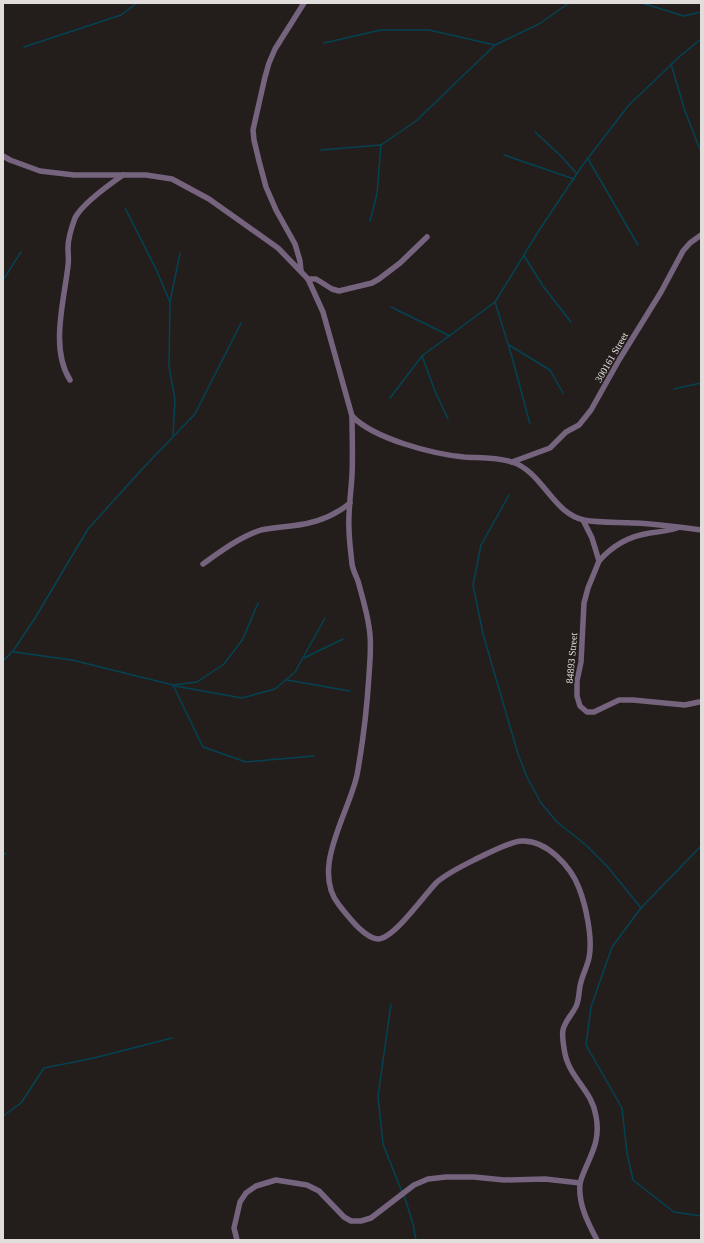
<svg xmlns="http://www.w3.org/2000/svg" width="704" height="1243" font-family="'Times New Roman',serif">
<rect width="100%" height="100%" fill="#231e1b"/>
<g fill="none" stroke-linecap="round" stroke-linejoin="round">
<g stroke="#034354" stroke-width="1.5">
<path d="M642,3L684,16L701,12"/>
<path d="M324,43L381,30H429L495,45"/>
<path d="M24,47L121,15L137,3"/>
<path d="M671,64L685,111L701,152"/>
<path d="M535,132L561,156L577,174"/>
<path d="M321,150L381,145L416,121L495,45L539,24L569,3"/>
<path d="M504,155L574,179"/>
<path d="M588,159L638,245"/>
<path d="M125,208L156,269L170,302L169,366L175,400L173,435"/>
<path d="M370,221L377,194L381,145"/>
<path d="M524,256L543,286L571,322"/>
<path d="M3,280L21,252"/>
<path d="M170,302L180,253"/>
<path d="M495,302L512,357L530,424"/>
<path d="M391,307L450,336"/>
<path d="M509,345L550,370L563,393"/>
<path d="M422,356L435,391L448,419"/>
<path d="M674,389L701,383"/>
<path d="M390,398L422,356L495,302L538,232L582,166L628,106L679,57L701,39"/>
<path d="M509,495L481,545L473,585L483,634L518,754L527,777L541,803L557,822L586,845L607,866L641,908"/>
<path d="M14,652L72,660L173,685L197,682L224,664L243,639L258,603"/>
<path d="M304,658L343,639"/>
<path d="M3,661L13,651L35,618L88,529L145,466L195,414L241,323"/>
<path d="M287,680L350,691"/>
<path d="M173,685L203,747L246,762L314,756"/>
<path d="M175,686L242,698L275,689L295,672L325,618"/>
<path d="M701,846L641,908L612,947L591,1007L586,1045L622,1108L627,1153L633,1180L674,1212L701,1216"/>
<path d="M3,853L6,854"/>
<path d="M391,1004L378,1096L383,1144L402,1192"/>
<path d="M3,1116L21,1103L44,1068L94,1058L172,1038"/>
<path d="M404,1195L413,1224L416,1240"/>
</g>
<g stroke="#76637e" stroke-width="5.5">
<path d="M3,156L10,160L40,171L74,175H146L172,179L209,199L278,248L308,279L323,312L352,416C374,439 433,454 464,457C479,458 497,457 512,462C543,472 552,513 584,520C600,523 618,522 635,523C657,524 679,527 701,530"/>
<path d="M301,271L300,261L295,244L276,210L266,187L259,161L254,140L253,130L265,77L269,63L275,49L304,3"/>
<path d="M308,279H316L332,289L339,291L372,283L379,279L400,263L427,237"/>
<path d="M70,380C50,349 64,301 68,266C69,260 68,254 68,248C68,238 72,226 75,218C82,204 110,184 123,175"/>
<path d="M352,416C352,436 353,456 352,475C351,493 348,511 349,529C349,540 351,553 352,564C353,570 356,576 358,581C362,596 367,612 369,627C372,643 370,659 369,675C367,708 363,742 357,775C349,813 310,869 339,905C348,916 364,938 378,939C394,939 425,894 437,882C449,872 464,865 478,858C491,852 508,842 522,841C547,840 571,867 579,888C586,906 593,939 589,958C587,967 582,976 580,986C579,992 579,998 577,1004C574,1013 565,1020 563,1030C562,1035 563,1042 564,1048C567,1077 592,1089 596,1116C600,1137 594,1149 586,1167C584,1172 581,1178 580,1184C578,1204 588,1223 597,1240"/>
<path d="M512,462L550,448L566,432L579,425L591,410L619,360L661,292L683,251L690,243L701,235"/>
<path d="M583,520L592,538L599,561L588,588L584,603L581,662L577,681V696L580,706L587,712H594L619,700H633L685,705L699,702"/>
<path d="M599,561C612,546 630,536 650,533C659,532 668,531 677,528"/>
<path d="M203,564C221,551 240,537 261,530C271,528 281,527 291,526C313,524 333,517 350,503"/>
<path d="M237,1240L234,1228L240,1202L246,1193L256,1186L276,1180L307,1185L319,1191L344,1217L351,1221H361L371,1218L414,1185L428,1179L446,1177H474L504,1180L545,1179L580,1183"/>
</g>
</g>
<g text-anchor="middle" stroke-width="3.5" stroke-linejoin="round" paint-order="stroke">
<g font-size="10" fill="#e1dddb" stroke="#231e1b">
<text transform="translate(611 357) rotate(-60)" y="4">300161 Street</text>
<text transform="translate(571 658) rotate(-85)" y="4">84893 Street</text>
</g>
</g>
<rect width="704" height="1243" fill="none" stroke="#e1dddb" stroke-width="8"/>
</svg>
